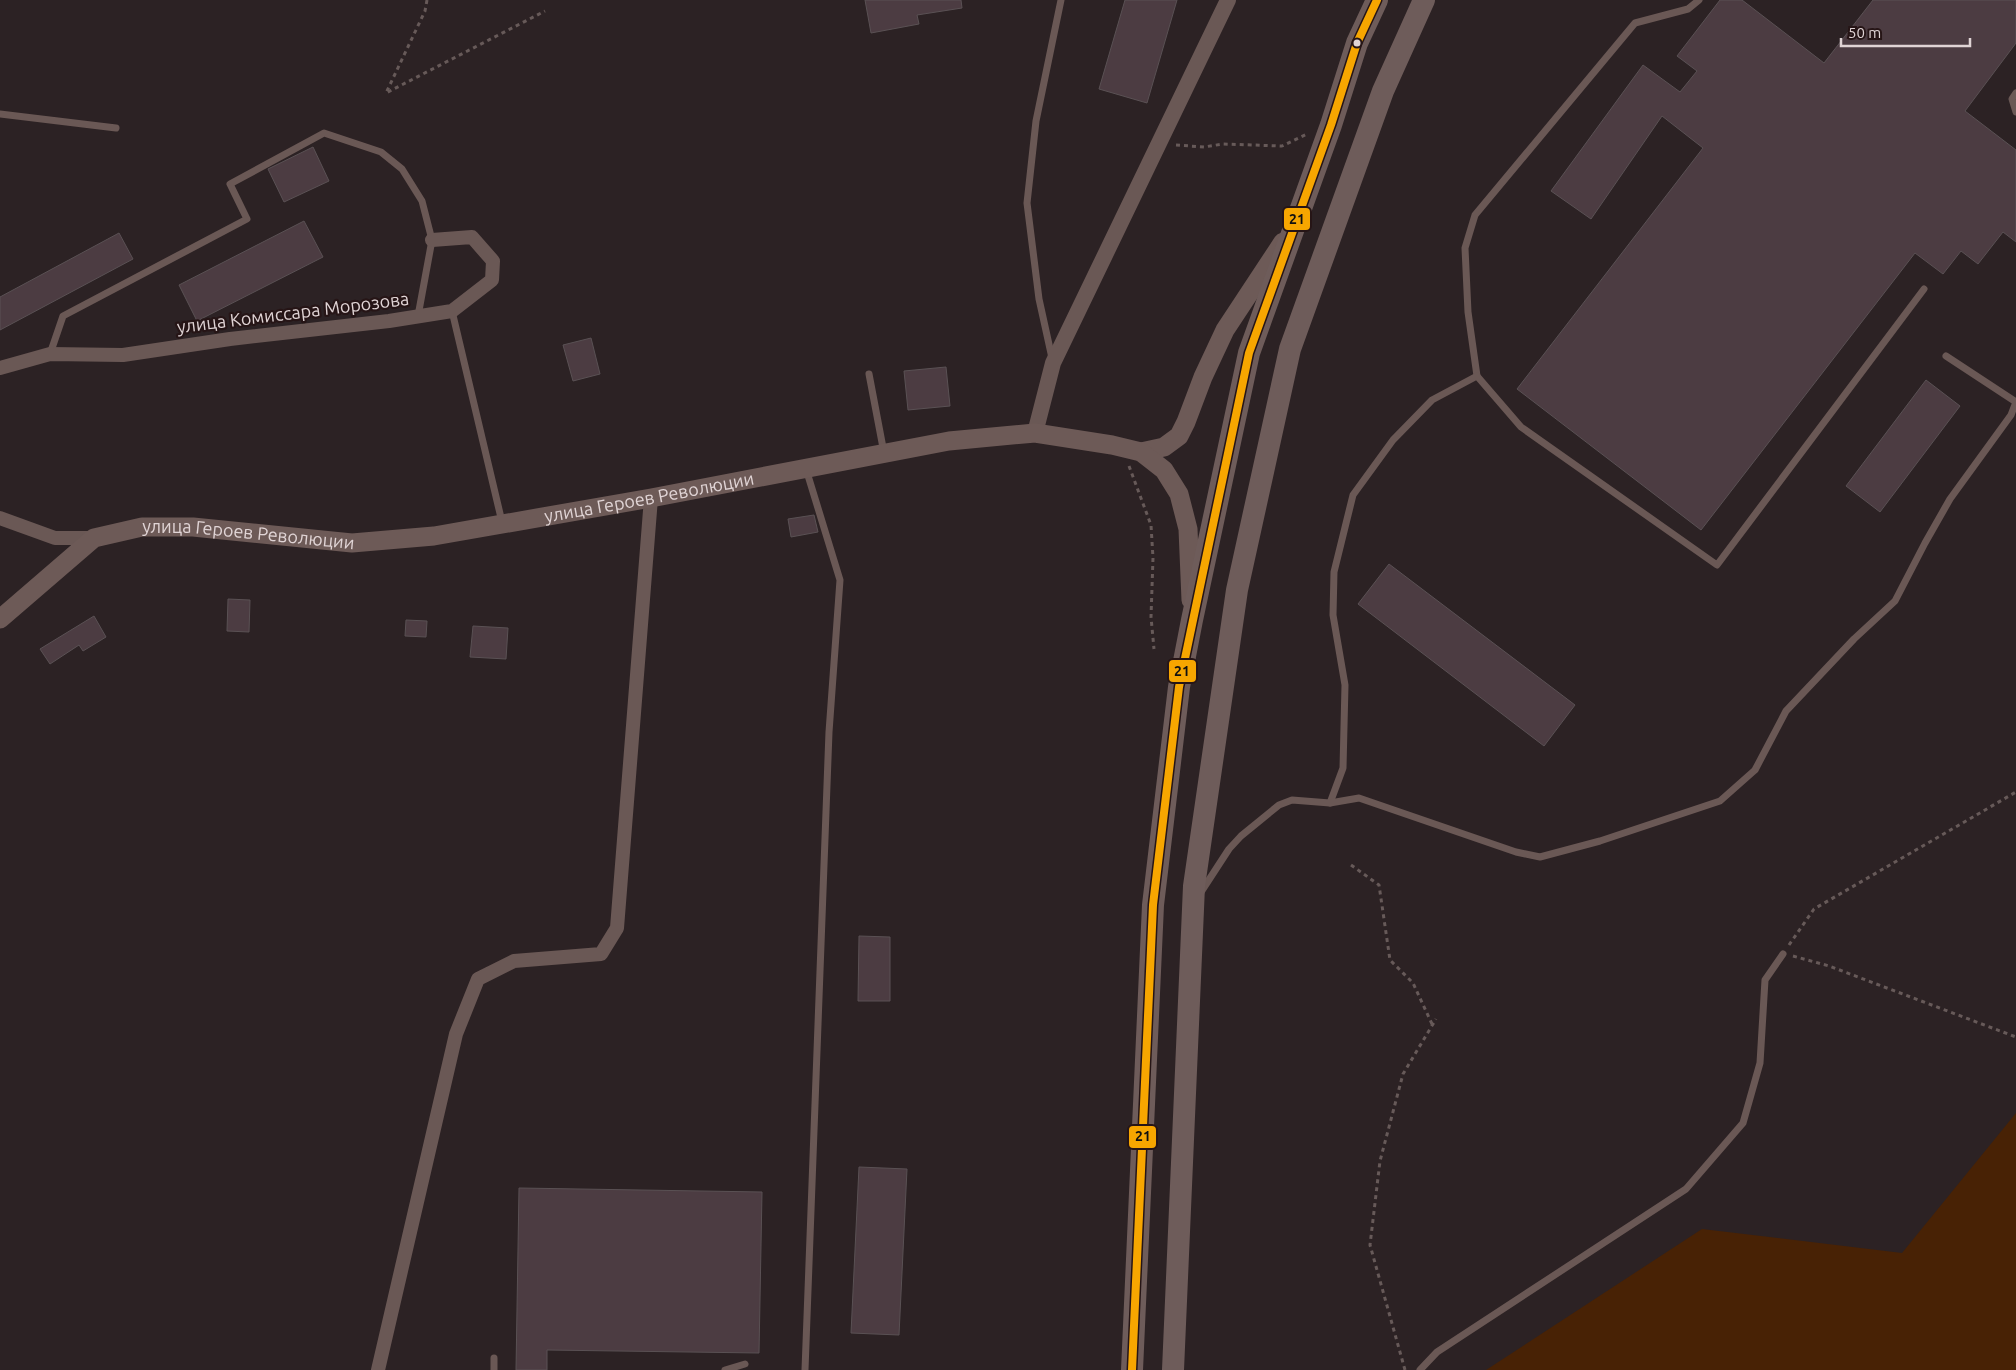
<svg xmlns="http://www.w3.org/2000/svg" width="2016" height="1370" font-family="Ubuntu,sans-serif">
<rect width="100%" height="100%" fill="#2c2224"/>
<path fill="#482205" d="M2016,1113V1370H1486L1702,1229L1902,1253Z"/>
<g fill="#4c3c42" stroke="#5a5154">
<path d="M865,0H961L962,8L917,15L919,24L871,33Z"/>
<path d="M1125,0H1177L1147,103L1099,89Z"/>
<path d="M1720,0H1742L1824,63L1873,0H2016V43L1965,111L2016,150V242L2003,232L1978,264L1961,251L1943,274L1915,253L1701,530L1517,389L1703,148L1662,116L1591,219L1551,191L1643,65L1680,92L1697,71L1677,56Z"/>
<path d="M313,147L329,181L284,202L268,169Z"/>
<path d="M304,221L323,257L197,321L179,285Z"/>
<path d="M119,233L133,259L0,330V297Z"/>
<path d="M591,338L600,374L573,381L563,345Z"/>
<path d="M946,367L950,406L908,410L904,371Z"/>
<path d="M1926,380L1960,406L1880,512L1846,486Z"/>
<path d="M814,515L818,532L791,537L788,519Z"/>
<path d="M1389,564L1575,705L1544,746L1358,604Z"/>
<path d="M228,599L250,600L249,632L227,631Z"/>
<path d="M94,616L106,637L83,651L79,645L50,664L40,649Z"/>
<path d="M406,620L427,621L426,637L405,636Z"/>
<path d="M473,626L508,628L506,659L470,657Z"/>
<path d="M859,936L890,937V1001H858Z"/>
<path d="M859,1167L907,1169L899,1335L851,1333Z"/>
<path d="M519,1188L762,1192L759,1353L547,1350V1370H516Z"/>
</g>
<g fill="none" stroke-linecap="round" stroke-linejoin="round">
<g stroke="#675a59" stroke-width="3" stroke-dasharray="4 4" stroke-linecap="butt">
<path d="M427,0L425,11L386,93L545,11"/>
<path d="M1176,145L1204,147L1223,144L1282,146L1307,134"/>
<path d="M1129,466L1151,525L1153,558L1151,617L1154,649"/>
<path d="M1351,865L1379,885L1390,960L1413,983L1432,1024"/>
<path d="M1789,945L1814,909L2016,792"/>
<path d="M1793,956L1829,966L2016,1037"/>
<path d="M1405,1370L1370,1245L1380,1161L1403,1074L1436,1019"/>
</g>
<g stroke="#6a5855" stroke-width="7">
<path d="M2016,93L2012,99L2016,112"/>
<path d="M0,114L116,128"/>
<path d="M452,311L502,522"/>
<path d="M50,354L63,316L247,219L230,184L324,133L381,152L402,169L422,201L432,240L418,316"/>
<path d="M1052,358L1039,299L1027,203L1036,121L1061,0"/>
<path d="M869,374L884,453"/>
<path d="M1477,376L1468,312L1465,248L1475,215L1635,23L1688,9L1699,0"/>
<path d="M1330,803L1343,768L1345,685L1333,615L1334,572L1353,495L1393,440L1432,400L1477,376L1521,427L1717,565L1924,289"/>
<path d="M1201,892L1229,849L1241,836L1279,805L1292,800L1330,803L1359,798L1516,852L1540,857L1600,841L1720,801L1755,770L1786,711L1854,639L1895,601L1925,543L1950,499L2011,415L2016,402L1946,356"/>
<path d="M494,1358V1370"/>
<path d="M725,1370L745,1364"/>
<path d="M805,1370L829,732L840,580L806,469"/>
<path d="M1420,1370L1437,1352L1686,1189L1743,1123L1760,1063L1765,980L1783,954"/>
</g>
<g stroke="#6a5855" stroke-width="14">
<path d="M0,368L50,354L123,355L230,339L389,321L452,311L492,280L493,261L472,237L432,240"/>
<path d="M0,518L55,538H94"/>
<path d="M378,1370L456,1034L478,979L514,961L601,954L617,928L651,498"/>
</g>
<path stroke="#6a5855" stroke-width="16" d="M1035,433L1053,363L1228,0"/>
<g stroke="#6d5a57" stroke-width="19">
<path d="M1141,452L1164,447L1179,436L1186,422L1203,377L1225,330L1283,242"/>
<path id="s1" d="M0,619L94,538L142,527H193L352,543L434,536L651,498L949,441L1035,433L1112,445L1141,452L1164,470L1179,494L1188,529L1191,600"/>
</g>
<g stroke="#6e5c5a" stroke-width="22">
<path d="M1132,1370L1153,905L1179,687L1192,620L1249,353L1331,125L1357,43L1377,0"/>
<path d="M1173,1370L1194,886L1237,590L1290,349L1383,91L1424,0"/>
</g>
<defs>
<path id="bus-1" d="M1132,1370L1153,905L1179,687L1249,353L1331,125L1357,43L1377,0"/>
</defs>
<use href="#bus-1" stroke="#261516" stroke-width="11"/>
<use href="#bus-1" stroke="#f7a600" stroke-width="8"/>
</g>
<circle fill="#e0d4d5" stroke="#261516" stroke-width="2" cx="1357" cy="43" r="4.5"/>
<g text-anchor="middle" stroke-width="4.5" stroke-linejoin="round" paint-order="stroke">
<g font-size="18" fill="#e0d4d5" stroke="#261516">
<text transform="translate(293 313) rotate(-7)" y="6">улица Комиссара Морозова</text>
<text dy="6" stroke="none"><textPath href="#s1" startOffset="685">улица Героев Революции</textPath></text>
<text dy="6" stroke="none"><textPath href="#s1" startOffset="280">улица Героев Революции</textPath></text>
</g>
</g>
<g stroke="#261516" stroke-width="2">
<rect x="1283" y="207" width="28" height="24" rx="5" fill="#f7a600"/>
<rect x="1168" y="659" width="29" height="24" rx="5" fill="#f7a600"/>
<rect x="1128" y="1125" width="29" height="24" rx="5" fill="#f7a600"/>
</g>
<g font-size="14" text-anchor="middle" font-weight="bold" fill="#111">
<text x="1297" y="224">21</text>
<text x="1182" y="676">21</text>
<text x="1143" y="1141">21</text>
</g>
<path d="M1841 38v8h129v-8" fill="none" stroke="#e0d4d5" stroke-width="2.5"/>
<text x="1848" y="38" font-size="15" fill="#e0d4d5" stroke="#261516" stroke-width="4" paint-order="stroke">50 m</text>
</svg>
